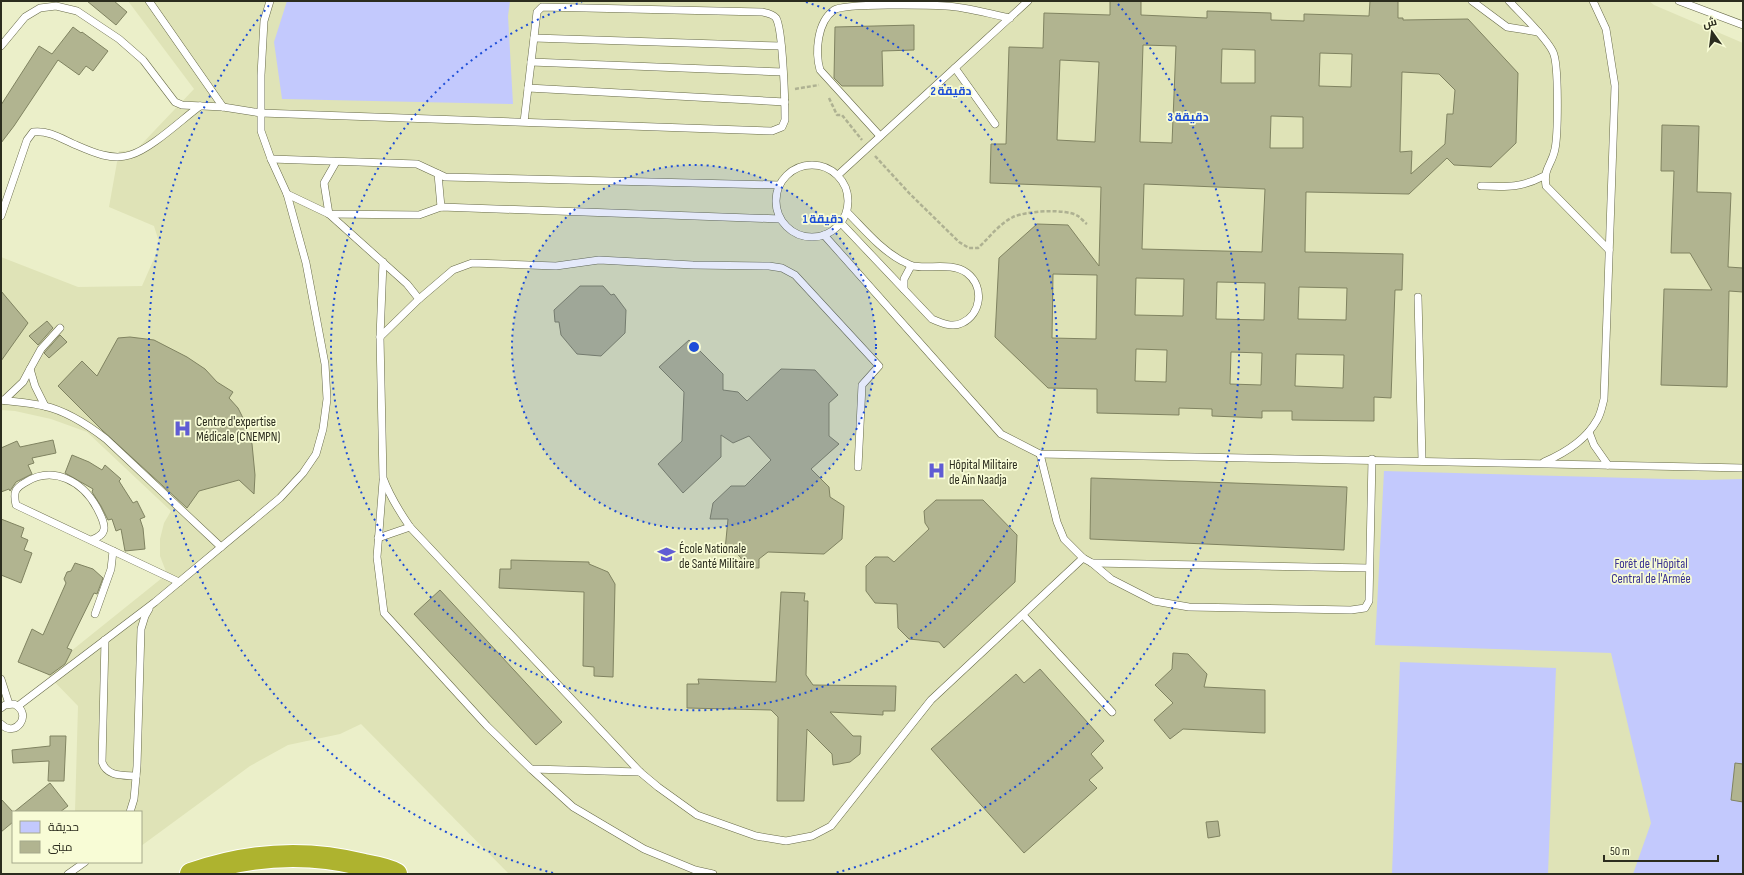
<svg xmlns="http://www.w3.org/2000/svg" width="1744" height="875" font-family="'Sofia Sans Condensed',Cairo,sans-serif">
<rect width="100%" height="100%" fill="#ebefc9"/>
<path fill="#dfe3b7" d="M128,1H1649L1654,5L1743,43V874H509L361,724L340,734L288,745L250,766L141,846V812H75L78,706L45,672L167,574L160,556V539L164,523L171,511L87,432L51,419L15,411L1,410V257L78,287L142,286L160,245L154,226L109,207L119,151L136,150L194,89Z"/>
<g fill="#c3c9fd">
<path d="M287,1H510L508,16L513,104L282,99L274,42Z"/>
<path d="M1384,471L1703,480L1743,479V874H1633L1651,823L1611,653L1375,645Z"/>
<path d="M1400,662L1556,668L1548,874H1392Z"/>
</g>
<g fill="#b1b490" stroke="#808361" fill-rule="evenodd">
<path d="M87,1H114L127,12L116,25Z"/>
<path d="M1110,1H1141V15L1207,18V11L1271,13V20L1304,21V14L1369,16L1370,1H1398V18H1403V20L1468,19L1518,73L1516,143L1491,167L1454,165L1447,158L1409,194L1306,192L1305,252L1403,254L1402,290H1395L1391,398L1374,397V421L1292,420V411H1262V418L1212,416V409L1179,408V415L1097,413V389L1048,388L995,337L999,258L1037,224L1068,225L1099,266L1101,187L990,183L991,144H1006L1009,47L1043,48L1044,13L1110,15ZM1143,45L1176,46L1172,143L1140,142ZM1222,49L1255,50V83H1221ZM1320,53L1352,54L1351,87L1319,86ZM1060,60L1099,62L1095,142L1057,140ZM1402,72L1439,74L1455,90L1453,114H1447L1445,144L1411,174L1412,151L1400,152ZM1271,116L1303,117V148H1270ZM1144,184L1265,189L1262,252L1142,249ZM1053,274L1097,275L1096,339L1052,338ZM1136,278L1184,279L1183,316L1135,315ZM1217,282L1265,283L1264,320L1216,319ZM1299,287L1347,288L1346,320L1298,319ZM1136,349L1167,350L1166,382L1135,381ZM1231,352L1262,353L1261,385L1230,384ZM1296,354L1344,355L1343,388L1295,386Z"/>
<path d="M914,25V50L882,51L883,86H842L834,78L835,27Z"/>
<path d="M73,27L81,33L82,32L108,51L93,71L86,66L79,75L58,60L14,126L1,143V105L39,46L52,54Z"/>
<path d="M1662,125L1699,126L1697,192L1731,193L1728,267L1743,268V292L1729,291L1727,387L1661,385L1664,289L1712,290L1690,253H1671L1674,171H1661Z"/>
<path d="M580,286H603L611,295L614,294L626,310L625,333L601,356L577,354L561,335L559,322H555L554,310Z"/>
<path d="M1,291L28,323L1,361Z"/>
<path d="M47,321L53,328L38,345L29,336Z"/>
<path d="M60,335L67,342L49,358L44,353Z"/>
<path d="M130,337L154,340L187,357L205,369L217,382L233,392L229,398L238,408L244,420L252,444L255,475L254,494L239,480L199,491L187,508L102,430L58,386L82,361L97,376L118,338Z"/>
<path d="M689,340L723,374V390L738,392L747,401L781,369L815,370L838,395L829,403V436L839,444L811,469L829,487L830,497L844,506L842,539L824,554L768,552L759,559V568L741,567V558L734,550H725L728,519H710L713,503L731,486H745L771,460L749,436L733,443L721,435V457L683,493L658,464L682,441L684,392L659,367Z"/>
<path d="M53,440L56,453L32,458L34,463L28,465L32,474L16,482L10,491L9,489L1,492V448L17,441L20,447Z"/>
<path d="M72,455L89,462L102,470L105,465L121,479L119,481L133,503L137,501L145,517L140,519L143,528L145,549L125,551L121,529L116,531L112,519L108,520L101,506L92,492L93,489L65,473Z"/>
<path d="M1091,478L1347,487L1344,550L1090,539Z"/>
<path d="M936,500H983L1017,535L1015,582L944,648L939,642L909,639L898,628L897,604L875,603L866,591V566L875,557H888L894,562L929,529L925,523L924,511Z"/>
<path d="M1,519L24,528L21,537L28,540L24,550L32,553L21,583L1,575Z"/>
<path d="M511,560L589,562V564L608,572L615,584L613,677L594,676V667L583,666L584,592L499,588L500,569H511Z"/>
<path d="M75,563L93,569L103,578L97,594L94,593L67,648L72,650L65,664L50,675L18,662L32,629L43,635L66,583L64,579L67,572L71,571Z"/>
<path d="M440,590L562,722L536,745L414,614Z"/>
<path d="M781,592L805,593L804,601H808L806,675L813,685L896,686L895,711H883V715L830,712L853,736H861L860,754L850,762L833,765L832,754L807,729L804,801H777L778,717L771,710L687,708V684H699L698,679L776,682Z"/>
<path d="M1173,653L1188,654L1207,674L1204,687L1265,690V733L1183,729L1170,739L1154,720L1173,703L1155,685L1172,669Z"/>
<path d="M1040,669L1104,741L1091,754L1103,768L1089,780L1097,788L1024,853L931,749L1016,674L1024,683Z"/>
<path d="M50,736H66L64,781H48L49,761L13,763L12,750L50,746Z"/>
<path d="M1735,763L1743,764V802L1731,800Z"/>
<path d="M50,783L68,806L60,812H14Z"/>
<path d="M1,799L13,812V822L1,832Z"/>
<path d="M1218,821L1220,836L1208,838L1206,822Z"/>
</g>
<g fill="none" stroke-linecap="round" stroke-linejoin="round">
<defs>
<g id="lane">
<path d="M149,1L223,107"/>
<path d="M1472,1L1507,27L1538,32"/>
<path d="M1509,1C1521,14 1546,37 1553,52C1559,64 1558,134 1555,149C1552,165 1543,168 1546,186L1609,250"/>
<path d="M1679,1L1743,25"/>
<path d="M534,38L781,46"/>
<path d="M1,46L25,17L40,8L56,6L77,11L119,39L143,60L175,102L182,105L223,107L261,113L772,131L782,127L785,120C785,104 783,29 776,18C773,14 767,13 762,12L542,7L537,12L524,122"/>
<path d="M531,62L783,72"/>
<path d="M955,68L995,124"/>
<path d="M528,88L785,102"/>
<path d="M880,136L820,70C815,52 817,22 834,10C844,3 930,5 946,6C967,7 989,14 1010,18"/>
<path d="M271,159L417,164L445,177L779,185"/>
<path d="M336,162L324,183L329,214L419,215L441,207L780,219"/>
<circle cx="812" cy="201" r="36"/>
<path d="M438,174L441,207"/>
<path d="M838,175L1028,1"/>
<path d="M1481,186C1507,187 1521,188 1544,176"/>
<path d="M287,194L329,214L407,284L419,299"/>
<path d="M1,216L27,140L33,132C49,130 62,139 76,145C92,152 112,161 130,155C151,149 181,120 200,106"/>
<path d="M841,223L932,319C941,323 952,328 962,323C981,314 985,287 967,273C952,262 930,269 913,266C909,265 905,262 902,261C880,249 864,229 847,212"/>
<path d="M824,235L1001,434L1040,454C1275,458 1509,462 1743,468"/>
<path d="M383,262L380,337L383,478C390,497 399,511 410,527L640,772L658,787L697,815L756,836L786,841L812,836L831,826L931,700L1083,558"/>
<path d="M904,289V279L911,266"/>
<path d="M1418,297L1422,461"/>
<path d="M380,337L419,299L453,270L472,263L556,266L599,260L693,265L769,266L782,268L795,275L879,366L862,385L858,467"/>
<path d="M30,369L41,349L60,328"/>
<path d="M1,400C15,402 30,403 44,406C67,411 88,425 106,439L221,547"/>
<path d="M4,400L23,382L30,369L35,386L45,406"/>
<path d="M1589,432L1594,445L1608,465"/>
<path d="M1040,454L1057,522L1064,539L1083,558L1092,563L1111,579L1154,601L1189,607L1351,610L1365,608L1369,601L1372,459"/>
<path d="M1544,462C1565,453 1586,440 1597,420C1601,414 1602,406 1604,399L1615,86L1606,29L1593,1"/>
<path d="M383,481L377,557L384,613L487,726L531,769L640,772"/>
<path d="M378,538L410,527"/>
<path d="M91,540C96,538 103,536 104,529C105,522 100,514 97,508C83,482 54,465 26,482C15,488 13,492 16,505L179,582"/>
<path d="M1092,563L1369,568"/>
<path d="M95,614L111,569L113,551"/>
<path d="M1023,615L1112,712"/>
<path d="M105,640L102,762C107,777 123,775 136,776"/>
<path d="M1,679L9,704"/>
<path d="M18,706L155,602L280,498L303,473L316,454L323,429L327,399L325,364L306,263L287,194L271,159L261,131V75L264,21L270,1"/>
<path d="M1,708L5,705L14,704C34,714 15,739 1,724"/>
<path d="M531,769L573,807L644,849L695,870L713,874"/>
<path d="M130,812L134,799L137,766L141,629L145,616L149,609"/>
<path d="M68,874L85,862"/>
</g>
<path id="highway" d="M191,874C248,854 305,850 364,865C375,867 387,869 396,874"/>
</defs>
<use href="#lane" stroke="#676a49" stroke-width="8"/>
<use href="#highway" stroke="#fff" stroke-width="24"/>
<g stroke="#aeb192" stroke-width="2.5" stroke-dasharray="4 2" stroke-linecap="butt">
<path d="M795,89L819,85"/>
<path d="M829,98L837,115H842L862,140"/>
<path d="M875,156L910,194L959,242L969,248H978C989,238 999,224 1013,217C1027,211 1065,208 1078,216C1081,218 1084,222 1087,224"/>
</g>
<use href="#lane" stroke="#fff" stroke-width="7"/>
<use href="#highway" stroke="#aeb32f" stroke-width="22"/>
</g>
<circle cx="694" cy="347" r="182" fill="#1d4ed8" fill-opacity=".12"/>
<g fill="none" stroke="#1d4ed8" stroke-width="2" stroke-dasharray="2 4">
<circle cx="694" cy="347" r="182"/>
<path d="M806 2A363 363 0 1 1 582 2"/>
<path d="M553 873A545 545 0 0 1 270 4M1118 4A545 545 0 0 1 835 873"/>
</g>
<defs>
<symbol id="hospital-bare" viewBox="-9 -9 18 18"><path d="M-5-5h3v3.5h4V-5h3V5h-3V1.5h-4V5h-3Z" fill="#605cd4" stroke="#f8fcd6" stroke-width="2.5" paint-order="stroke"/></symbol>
<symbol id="university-bare" viewBox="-9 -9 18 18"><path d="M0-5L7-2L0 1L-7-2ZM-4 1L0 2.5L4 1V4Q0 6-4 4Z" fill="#605cd4" stroke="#f8fcd6" stroke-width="2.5" paint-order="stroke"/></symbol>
</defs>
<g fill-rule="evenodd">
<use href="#hospital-bare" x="170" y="416" width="25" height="25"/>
<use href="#hospital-bare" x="924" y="458" width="25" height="25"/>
<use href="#university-bare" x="654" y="542" width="25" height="25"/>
</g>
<g text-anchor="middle" stroke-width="3.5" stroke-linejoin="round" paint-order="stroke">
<g font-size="13" fill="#2b2c1e" stroke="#f8fcd6" text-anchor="start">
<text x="196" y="426">Centre d'expertise<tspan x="196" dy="15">Médicale (CNEMPN)</tspan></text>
<text x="949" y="469">Hôpital Militaire<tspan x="949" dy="15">de Ain Naadja</tspan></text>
<text x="679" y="553">École Nationale<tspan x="679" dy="15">de Santé Militaire</tspan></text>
</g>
<g font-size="13" fill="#383091" stroke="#f8fcd6">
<text x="1651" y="568">Forêt de l'Hôpital<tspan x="1651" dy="15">Central de l'Armée</tspan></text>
</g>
</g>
<circle cx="694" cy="347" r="6" fill="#1d4ed8" stroke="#f8fcd6" stroke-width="2"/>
<g font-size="12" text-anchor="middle" font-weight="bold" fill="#1d4ed8" stroke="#f8fcd6" stroke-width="3.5" stroke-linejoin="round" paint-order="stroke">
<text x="951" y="95">2 دقيقة</text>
<text x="1188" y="121">3 دقيقة</text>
<text x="823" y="223">1 دقيقة</text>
</g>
<rect width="1744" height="875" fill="none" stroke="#2b2c1e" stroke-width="4"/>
<rect x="12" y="811" width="130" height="52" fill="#f8fcd6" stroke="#a6a98c"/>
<rect x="20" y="821" width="20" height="12" fill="#c3c9fd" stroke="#a6a98c"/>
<text x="48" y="831" font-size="12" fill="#2b2c1e">حديقة</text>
<rect x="20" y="841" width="20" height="12" fill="#b1b490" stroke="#a6a98c"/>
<text x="48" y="851" font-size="12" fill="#2b2c1e">مبنى</text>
<g transform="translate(1712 32) rotate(346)" stroke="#f8fcd6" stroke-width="3" paint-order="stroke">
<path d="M0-3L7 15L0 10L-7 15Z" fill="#2b2c1e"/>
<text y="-6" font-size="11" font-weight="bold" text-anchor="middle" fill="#2b2c1e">ش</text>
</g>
<path d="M1604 855v6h114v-6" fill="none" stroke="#2b2c1e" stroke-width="2"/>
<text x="1610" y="855" font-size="12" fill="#2b2c1e" stroke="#f8fcd6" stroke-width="3" paint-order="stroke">50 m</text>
</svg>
